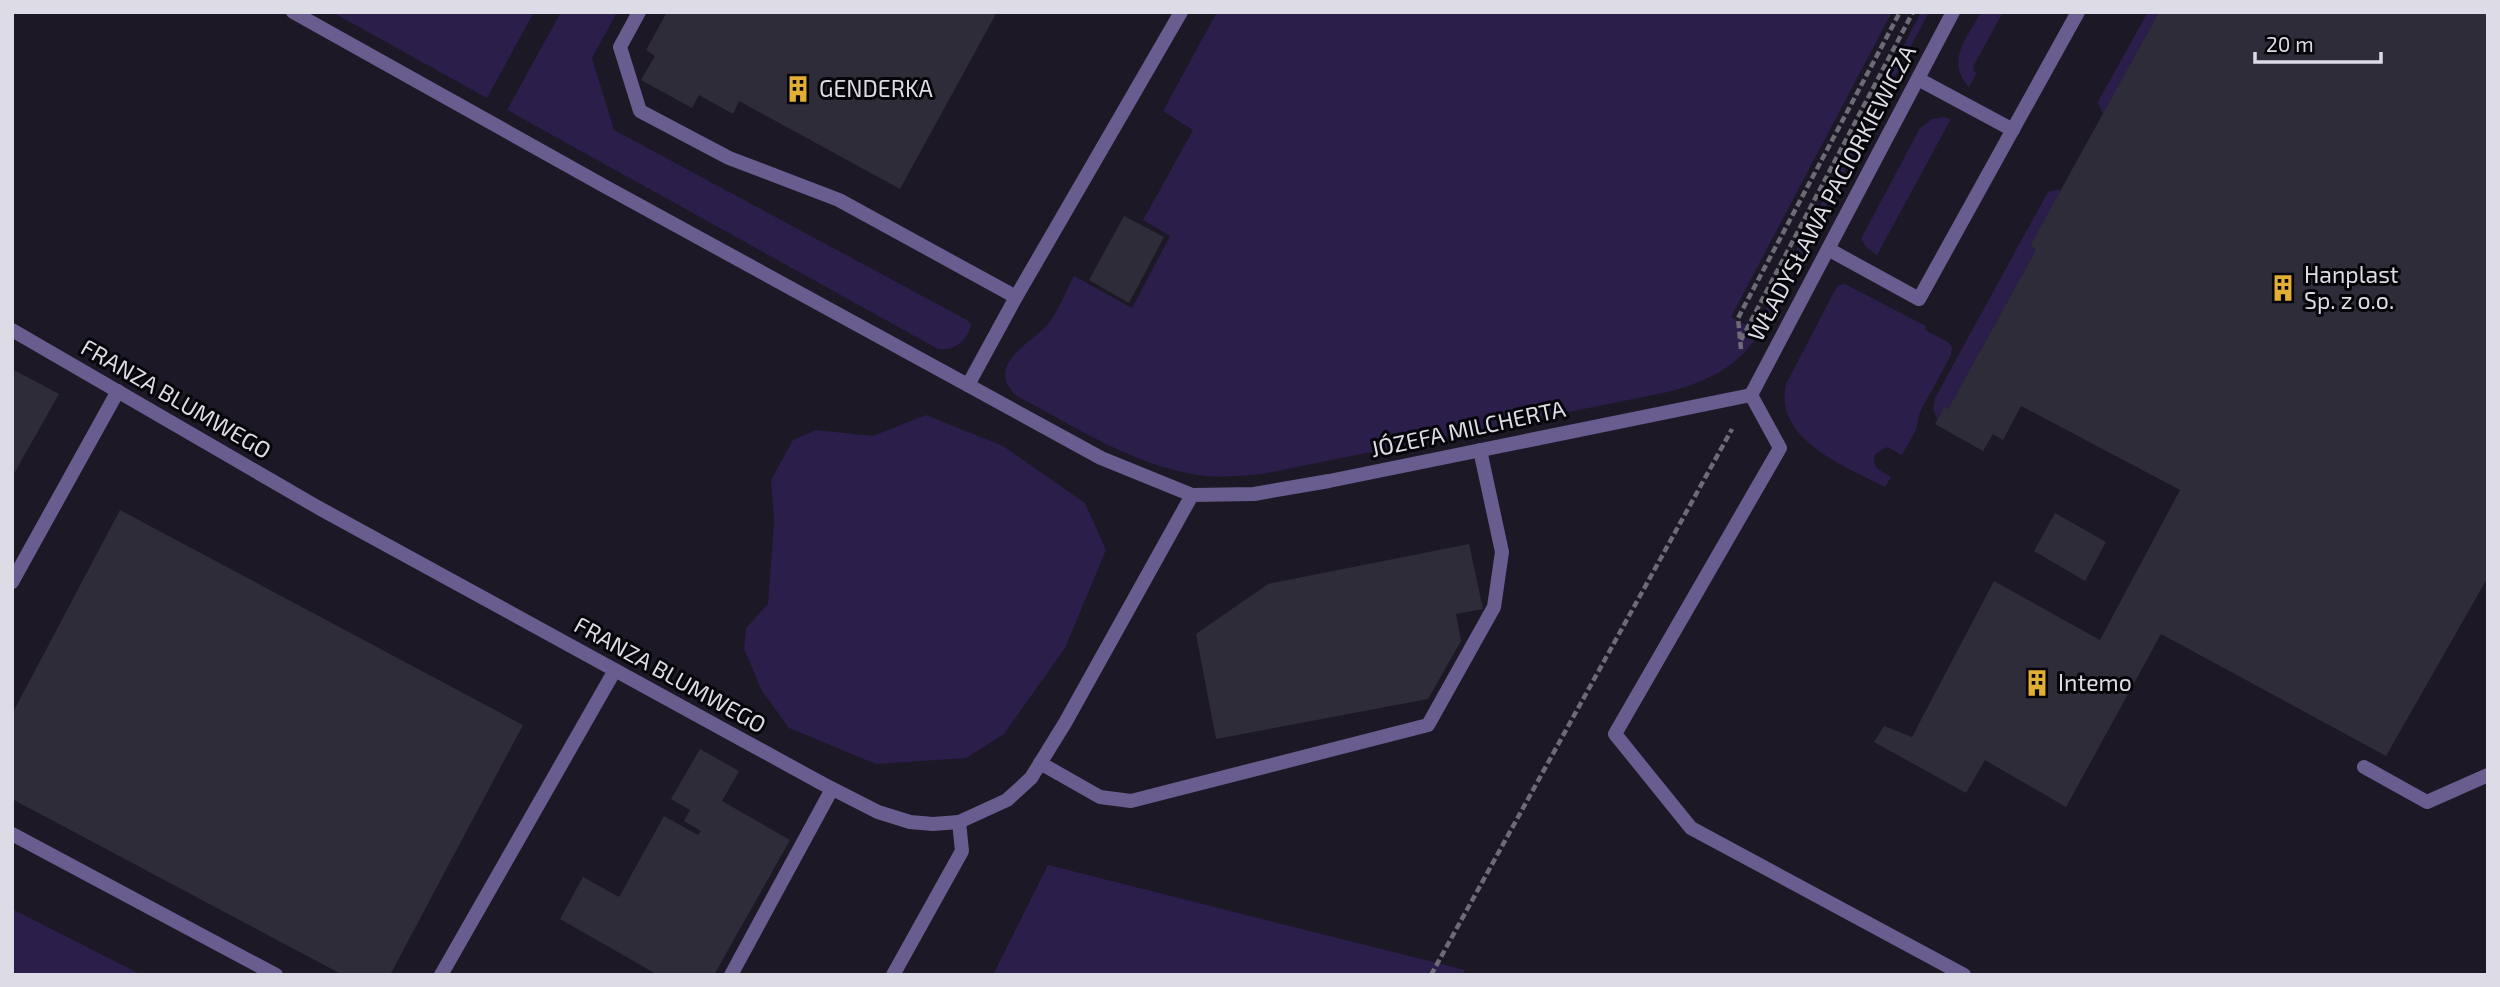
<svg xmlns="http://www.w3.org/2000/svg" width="2500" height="987" font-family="'Exo 2',sans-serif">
<rect width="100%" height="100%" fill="#1c1826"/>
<g fill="#2b1e4a">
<path d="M332,12H534L487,98Z"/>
<path d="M561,12H617L592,58L614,130L967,320L971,324C968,341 955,351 938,349L507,110Z"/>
<path d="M1217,12H1892L1731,317L1755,330L1921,12H1929L1760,332C1739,367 1706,382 1668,392L1262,474C1241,476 1219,478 1198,475C1132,465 1074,426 1017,396C983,365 1031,344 1048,324C1059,310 1066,291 1074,276L1132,308L1170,236L1143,220L1193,130L1163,111Z"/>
<path d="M1981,12H2003L1974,65L1973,71L1977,73L1969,87C1945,61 1967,38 1981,12Z"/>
<path d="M2148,12H2159L2103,114L2098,103L2100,98Z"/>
<path d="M1944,117L1951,119L1877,255L1867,248L1861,239L1920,128L1932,119Z"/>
<path d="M2056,190H2061L2030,246L2036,250L1948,409L1944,407L1937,419L1933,409L1935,398L2044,199L2048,192Z"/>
<path d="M1845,284L1926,326L1925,330L1948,342L1952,347L1951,355L1920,412L1916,430L1902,455L1887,447L1875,454L1874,460L1876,468L1891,477L1885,487C1847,467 1773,440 1786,384L1835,290L1839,285Z"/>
<path d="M926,415L1003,446L1085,503L1106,550L1065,648L1004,734L966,758L876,764L789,728L762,691L744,649L746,628L768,604L774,522L771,480L793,440L816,430L873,436Z"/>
<path d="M1048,865L1465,970L1462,975H993Z"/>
<path d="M12,909L142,975H12Z"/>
</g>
<g fill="#2f2c3a">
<path d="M667,12H997L900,189L739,101L733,114L699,95L692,108L641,80L655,56L646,50Z"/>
<path d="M2159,12H2488V577L2386,756L2161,634L2066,807L1985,760L1966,793L1874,742L1884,726L1912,737L1994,581L2100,640L2180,490L2021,406L2003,440L1993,434L1983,451L1935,424L1944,407L1948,409L2036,250L2030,246Z"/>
<path d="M1124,216L1164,237L1129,303L1089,280Z"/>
<path d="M12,369L59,394L12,477Z"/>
<path d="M120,510L523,725L390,975H343L12,799V714Z"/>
<path d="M2055,513L2106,542L2085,581L2034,551Z"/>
<path d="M1469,544L1483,609L1456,614L1461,641L1428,699L1216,739L1196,634L1268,584Z"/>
<path d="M700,749L739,771L722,801L790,840L714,975H658L560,919L583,877L619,897L664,816L698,835L701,831L684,821L690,810L671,799Z"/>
</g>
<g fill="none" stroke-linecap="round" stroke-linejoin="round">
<g stroke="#6e6b77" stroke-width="4.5" stroke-dasharray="7 3.5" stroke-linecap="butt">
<path d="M1741,340L1913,12"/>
<path d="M1741,349L1738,318L1900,12"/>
<path d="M1431,975L1732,429"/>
</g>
<g stroke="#695c8f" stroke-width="14">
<path d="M293,12L606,187L1101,458L1192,495"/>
<path d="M639,12L620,47L640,111L729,158L839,200L1016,297L1181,12"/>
<path d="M1918,79L2013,130"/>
<path d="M1828,249L1919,299L2078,12"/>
<path d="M968,385L1016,297"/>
<path d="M1751,395L1780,448L1615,734L1691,828L1964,975"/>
<path d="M12,582L118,391"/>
<path d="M1040,763L1100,797L1131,801L1428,725L1494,607L1502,552L1480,450"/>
<path d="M2364,767L2427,802L2488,775"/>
<path d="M12,834L276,975"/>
<path d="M441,975L615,670"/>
<path d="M731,975L832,789"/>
<path d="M893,975L962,851L959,822"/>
</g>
<path stroke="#695c8f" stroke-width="14" d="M12,330L319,508L823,784L878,812L910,822L933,824L959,822L1007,800L1031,778L1065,723L1192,495L1254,494L1329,481L1751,395L1953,12"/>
</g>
<defs>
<symbol id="building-bare" viewBox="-9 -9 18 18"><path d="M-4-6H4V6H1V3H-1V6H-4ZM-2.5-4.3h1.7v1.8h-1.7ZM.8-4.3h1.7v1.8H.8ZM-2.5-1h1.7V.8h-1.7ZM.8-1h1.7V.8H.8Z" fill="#e2af34" stroke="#06050a" stroke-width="2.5" paint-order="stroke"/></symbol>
</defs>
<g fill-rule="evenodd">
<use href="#building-bare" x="779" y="70" width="38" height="38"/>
<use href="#building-bare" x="2264" y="269" width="38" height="38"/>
<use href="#building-bare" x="2018" y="664" width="38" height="38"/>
</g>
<g text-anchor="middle" stroke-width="6" stroke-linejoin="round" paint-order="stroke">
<g font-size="23" fill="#dddbe5" stroke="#06050a" text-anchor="start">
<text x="819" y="97">GENDERKA</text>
<text x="2304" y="283">Hanplast<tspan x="2304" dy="26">Sp. z o.o.</tspan></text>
<text x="2058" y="691">Intemo</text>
</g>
<g font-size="23" fill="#dddbe5" stroke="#06050a">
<text transform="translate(1832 193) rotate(-62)" y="8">WŁADYSŁAWA PACIORKIEWICZA</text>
<text transform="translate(176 399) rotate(30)" y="8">FRANZA BLUMWEGO</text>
<text transform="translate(1468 429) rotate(-12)" y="8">JÓZEFA MILCHERTA</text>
<text transform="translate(670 675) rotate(29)" y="8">FRANZA BLUMWEGO</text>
</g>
</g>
<rect width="2500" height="987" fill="none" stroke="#dddbe5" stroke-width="28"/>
<path d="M2255 52v10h126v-10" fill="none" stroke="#dddbe5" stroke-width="3.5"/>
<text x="2266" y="52" font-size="21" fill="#dddbe5" stroke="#06050a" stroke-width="5" paint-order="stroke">20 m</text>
</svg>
